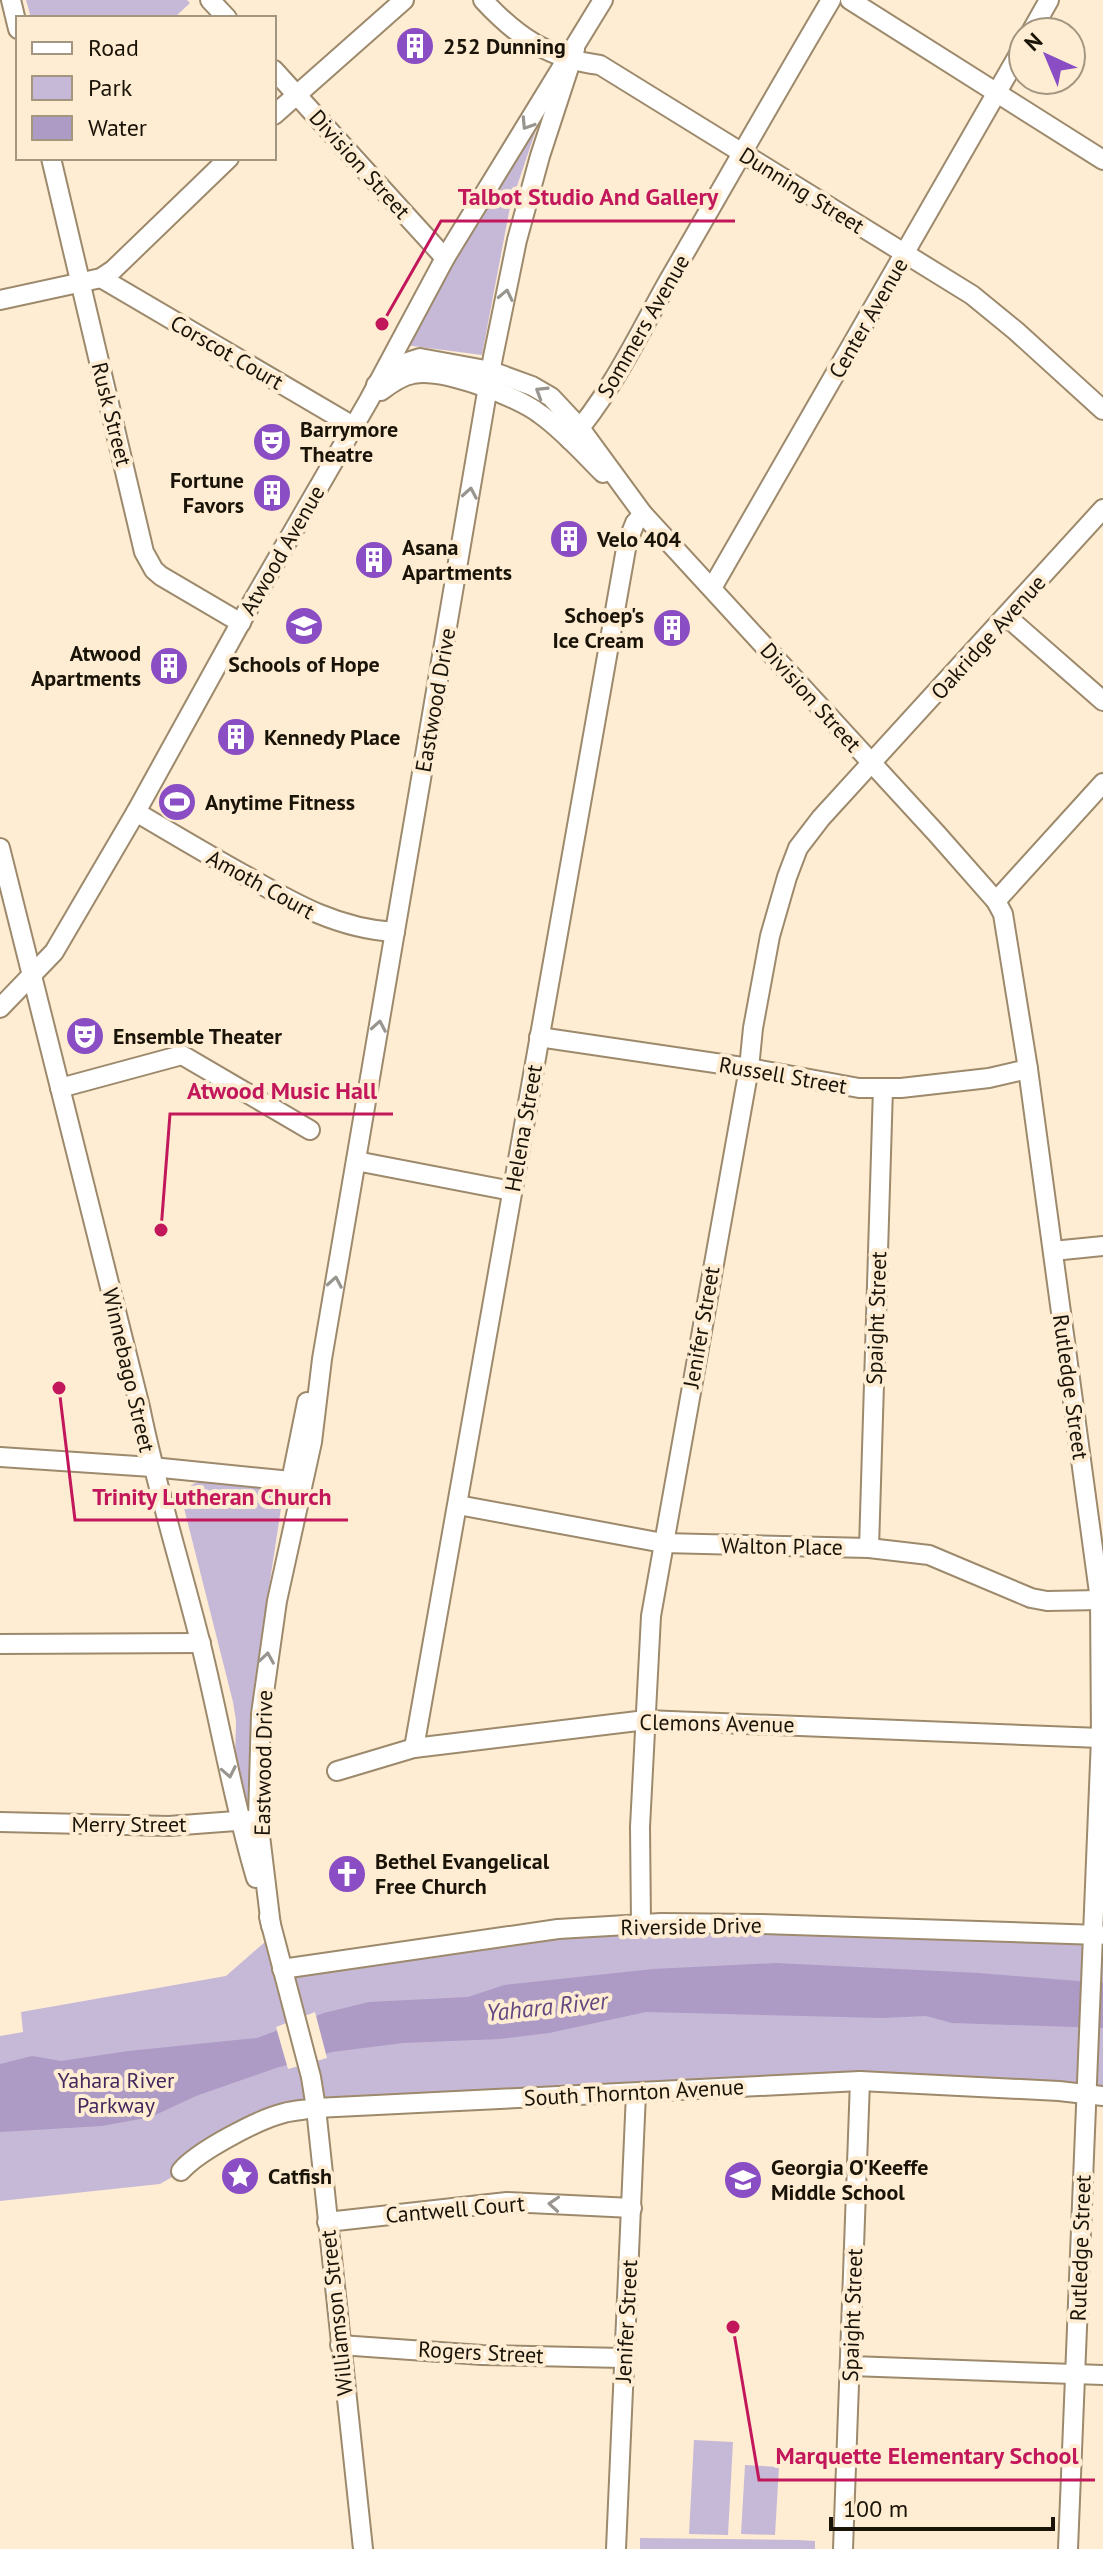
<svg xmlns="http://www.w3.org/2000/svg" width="1103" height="2549" font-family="'PT Sans',sans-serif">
<rect width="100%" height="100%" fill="#feedd3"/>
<g fill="#c6b9d7">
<path d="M26,0H187L190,3L174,18H31Z"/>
<path d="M540,118L510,207L482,355L405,345Z"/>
<path d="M199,1482L273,1488L283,1495L254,1687L250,1739L251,1799L249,1805L245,1806L235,1758L236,1721L233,1702L183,1504C184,1493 187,1485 199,1482Z"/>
<path d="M558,1929L1103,1935V1983L1090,1984L1089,2027L1103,2028V2096L881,2082L283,2113L160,2184L0,2201V2036L23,2032L21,2012L226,1976L273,1935L282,1969Z"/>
<path d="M694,2440L733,2442L728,2535L689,2534Z"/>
<path d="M745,2465L779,2467L775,2535L741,2534Z"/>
<path d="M640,2538L799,2540L815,2541V2549H640Z"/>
</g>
<path fill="#ad9ac5" d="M776,1963L979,1973L1103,1983V2028L952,2023L926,2016L883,2018L646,2012L549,2033L500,2039L403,2043L332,2052L276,2068L196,2096L151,2117L102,2126L0,2132V2064L32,2056L61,2061L128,2051L257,2038L324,2013L369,2002L468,1997L504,1985L653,1969Z"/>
<path fill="#feedd3" d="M315,2012L327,2058L288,2069L276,2027Z"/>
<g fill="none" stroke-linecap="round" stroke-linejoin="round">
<defs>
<g id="minor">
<path d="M11,0L18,29"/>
<path d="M210,0L227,18"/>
<path d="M483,0C517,37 550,59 600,65L972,295L1016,331L1103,410"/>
<path d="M850,0L1103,160"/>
<path d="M1031,32L1049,0"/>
<path d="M274,70L445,258"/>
<path d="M274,115L404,0"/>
<path d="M51,158L144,552L154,570L161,576L241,623"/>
<path d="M101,278L353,426"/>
<path d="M0,300L101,278L113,270L229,158"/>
<path d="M376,385L398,365L420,358L491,371L532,386L551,397L580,428L643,514L937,834L996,901L1003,914L1028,1069L1100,1600L1101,1738L1068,2549"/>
<path d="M381,391C390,384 401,376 413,374C442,368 517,396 540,414C563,430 583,453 603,473"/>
<path d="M570,440C612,392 638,335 669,280C723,187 776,93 831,0"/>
<path d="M712,588L1023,47"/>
<path d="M1006,616L1103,701"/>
<path d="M136,812C173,834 210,856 248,877C295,904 339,929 395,932"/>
<path d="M0,848L140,1407C156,1487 181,1565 201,1645C220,1722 233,1801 256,1878"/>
<path d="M996,901L1103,783"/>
<path d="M0,1008L54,952L136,812L247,611L369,400L445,258L603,0"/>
<path d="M539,1037L749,1068L859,1088H901L989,1078L1028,1069"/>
<path d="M60,1088L182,1055L310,1130"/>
<path d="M356,1161L512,1191"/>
<path d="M1053,1251L1103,1246"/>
<path d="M0,1457L152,1467L291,1481"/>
<path d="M289,1491L307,1402"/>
<path d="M458,1505L663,1543L869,1548L929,1555L1031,1598L1047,1601L1100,1600"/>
<path d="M869,1548L883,1088"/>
<path d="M0,1644L201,1643"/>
<path d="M414,1748L627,543L635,523L643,514"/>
<path d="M337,1771L414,1748L646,1720L1101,1738"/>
<path d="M0,1822L169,1826L249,1820"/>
<path d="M269,1917L311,2077L316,2108L363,2549"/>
<path d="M641,1924L640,1827L651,1616L749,1068L753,1028L770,936L787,877L798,848L821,818L1103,509"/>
<path d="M271,1926L258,1819L261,1714L277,1601L312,1442L322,1359L493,357L517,240L540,156L575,49"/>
<path d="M282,1969L558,1929L661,1923L761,1924L1100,1935"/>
<path d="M181,2171C198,2151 259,2119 284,2113C294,2110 305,2110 316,2108L860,2081L1059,2091L1103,2096"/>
<path d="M327,2222L507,2202L632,2208"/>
<path d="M340,2345L482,2355L623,2358"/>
<path d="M851,2366L1103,2375"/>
<path d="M616,2549L636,2093"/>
<path d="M843,2549L860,2081"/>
</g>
</defs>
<use href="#minor" stroke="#9d896b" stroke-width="22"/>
<use href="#minor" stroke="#fff" stroke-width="18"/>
</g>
<defs><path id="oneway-chevron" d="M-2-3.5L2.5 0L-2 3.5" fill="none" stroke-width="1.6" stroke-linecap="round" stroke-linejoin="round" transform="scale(2)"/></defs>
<g stroke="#98958f">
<use href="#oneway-chevron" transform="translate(527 124) rotate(123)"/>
<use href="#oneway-chevron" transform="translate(506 295) rotate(-78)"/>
<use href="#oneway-chevron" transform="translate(541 392) rotate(-148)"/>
<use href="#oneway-chevron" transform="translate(470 493) rotate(-80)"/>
<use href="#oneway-chevron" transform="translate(379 1026) rotate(-80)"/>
<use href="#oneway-chevron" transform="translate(335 1282) rotate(-80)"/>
<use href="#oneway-chevron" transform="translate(267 1658) rotate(-81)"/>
<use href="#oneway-chevron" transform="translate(229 1772) rotate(79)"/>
<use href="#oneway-chevron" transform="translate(554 2204) rotate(-176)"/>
</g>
<defs>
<symbol id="building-disc" viewBox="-11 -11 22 22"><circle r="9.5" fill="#8a4dc3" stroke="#feedd3"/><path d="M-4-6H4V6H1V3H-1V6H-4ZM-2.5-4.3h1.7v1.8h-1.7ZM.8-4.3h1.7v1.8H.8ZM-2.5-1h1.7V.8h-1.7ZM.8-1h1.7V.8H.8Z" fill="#fff"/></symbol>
<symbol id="theatre-disc" viewBox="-11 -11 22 22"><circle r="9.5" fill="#8a4dc3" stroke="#feedd3"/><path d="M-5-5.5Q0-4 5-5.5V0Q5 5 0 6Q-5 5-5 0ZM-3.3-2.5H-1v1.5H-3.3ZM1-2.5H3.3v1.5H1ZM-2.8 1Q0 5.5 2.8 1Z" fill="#fff"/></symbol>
<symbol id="school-disc" viewBox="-11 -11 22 22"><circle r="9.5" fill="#8a4dc3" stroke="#feedd3"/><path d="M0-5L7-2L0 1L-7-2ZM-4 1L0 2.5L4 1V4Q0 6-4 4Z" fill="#fff"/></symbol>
<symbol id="stadium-disc" viewBox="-11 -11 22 22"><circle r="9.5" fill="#8a4dc3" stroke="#feedd3"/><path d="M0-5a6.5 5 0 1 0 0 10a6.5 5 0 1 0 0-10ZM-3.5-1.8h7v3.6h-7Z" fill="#fff"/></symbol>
<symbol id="church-disc" viewBox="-11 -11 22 22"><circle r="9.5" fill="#8a4dc3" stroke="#feedd3"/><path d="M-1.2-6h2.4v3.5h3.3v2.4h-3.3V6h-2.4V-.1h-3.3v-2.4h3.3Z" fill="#fff"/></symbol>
<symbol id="sight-disc" viewBox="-11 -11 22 22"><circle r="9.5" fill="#8a4dc3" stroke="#feedd3"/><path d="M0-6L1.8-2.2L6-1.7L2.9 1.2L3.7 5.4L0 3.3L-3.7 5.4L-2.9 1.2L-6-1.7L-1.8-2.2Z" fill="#fff"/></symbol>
</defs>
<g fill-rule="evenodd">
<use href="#building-disc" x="393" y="24" width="44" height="44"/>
<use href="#theatre-disc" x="250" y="420" width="44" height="44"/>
<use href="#building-disc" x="250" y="471" width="44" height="44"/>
<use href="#building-disc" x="547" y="517" width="44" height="44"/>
<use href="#building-disc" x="352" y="538" width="44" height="44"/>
<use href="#school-disc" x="282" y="604" width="44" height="44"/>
<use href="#building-disc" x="650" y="606" width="44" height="44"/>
<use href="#building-disc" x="147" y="644" width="44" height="44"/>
<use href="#building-disc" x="214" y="715" width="44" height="44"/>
<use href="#stadium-disc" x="155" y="780" width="44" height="44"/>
<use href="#theatre-disc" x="63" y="1014" width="44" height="44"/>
<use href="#church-disc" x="325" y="1852" width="44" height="44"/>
<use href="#sight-disc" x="218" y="2154" width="44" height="44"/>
<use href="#school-disc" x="721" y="2158" width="44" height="44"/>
</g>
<g text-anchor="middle" stroke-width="8" stroke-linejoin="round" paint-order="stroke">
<g font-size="22" font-weight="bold" fill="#1a1307" stroke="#feedd3" text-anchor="start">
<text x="443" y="54">252 Dunning</text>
<text x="300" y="437">Barrymore<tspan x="300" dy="25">Theatre</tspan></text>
<text x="244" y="488" text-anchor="end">Fortune<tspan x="244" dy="25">Favors</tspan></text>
<text x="597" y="547">Velo 404</text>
<text x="402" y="555">Asana<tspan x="402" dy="25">Apartments</tspan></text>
<text x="644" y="623" text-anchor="end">Schoep's<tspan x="644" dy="25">Ice Cream</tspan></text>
<text x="141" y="661" text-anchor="end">Atwood<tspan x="141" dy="25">Apartments</tspan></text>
<text x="304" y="672" text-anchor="middle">Schools of Hope</text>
<text x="264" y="745">Kennedy Place</text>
<text x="205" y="810">Anytime Fitness</text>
<text x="113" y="1044">Ensemble Theater</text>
<text x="375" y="1869">Bethel Evangelical<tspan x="375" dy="25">Free Church</tspan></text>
<text x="771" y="2175">Georgia O'Keeffe<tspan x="771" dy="25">Middle School</tspan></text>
<text x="268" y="2184">Catfish</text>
</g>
<g font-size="22" fill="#1a1307" stroke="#feedd3">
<text transform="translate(360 164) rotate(48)" y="8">Division Street</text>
<text transform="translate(802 190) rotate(32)" y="8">Dunning Street</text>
<text transform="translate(868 318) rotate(-60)" y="8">Center Avenue</text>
<text transform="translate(643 326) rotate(-60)" y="8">Sommers Avenue</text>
<text transform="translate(227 352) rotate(30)" y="8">Corscot Court</text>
<text transform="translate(112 414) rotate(76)" y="8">Rusk Street</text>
<text transform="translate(282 550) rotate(-60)" y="8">Atwood Avenue</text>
<text transform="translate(988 637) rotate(-48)" y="8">Oakridge Avenue</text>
<text transform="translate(811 697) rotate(48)" y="8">Division Street</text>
<text transform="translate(435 700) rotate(-80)" y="8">Eastwood Drive</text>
<text transform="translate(261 884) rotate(29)" y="8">Amoth Court</text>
<text transform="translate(783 1075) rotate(10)" y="8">Russell Street</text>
<text transform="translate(523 1128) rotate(-80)" y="8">Helena Street</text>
<text transform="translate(876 1318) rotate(-88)" y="8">Spaight Street</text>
<text transform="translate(701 1327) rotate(-80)" y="8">Jenifer Street</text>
<text transform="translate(129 1370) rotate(77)" y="8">Winnebago Street</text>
<text transform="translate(1071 1387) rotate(82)" y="8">Rutledge Street</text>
<text transform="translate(782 1546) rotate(1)" y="8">Walton Place</text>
<text transform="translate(717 1723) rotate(1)" y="8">Clemons Avenue</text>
<text transform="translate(263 1763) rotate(-89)" y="8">Eastwood Drive</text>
<text x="129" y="1832">Merry Street</text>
<text transform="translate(691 1926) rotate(-1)" y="8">Riverside Drive</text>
<text transform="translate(634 2092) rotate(-3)" y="8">South Thornton Avenue</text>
<text transform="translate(455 2209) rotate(-5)" y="8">Cantwell Court</text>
<text transform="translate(1080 2248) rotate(-88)" y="8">Rutledge Street</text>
<text transform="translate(336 2313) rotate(-96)" y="8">Williamson Street</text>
<text transform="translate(852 2315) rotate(-88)" y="8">Spaight Street</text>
<text transform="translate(626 2321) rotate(-87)" y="8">Jenifer Street</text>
<text transform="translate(481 2352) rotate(3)" y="8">Rogers Street</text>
</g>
<g font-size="22" fill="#43285e" stroke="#feedd3">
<text x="116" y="2088">Yahara River<tspan x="116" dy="25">Parkway</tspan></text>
</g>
<g font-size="24" font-style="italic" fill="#634781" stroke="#feedd3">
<text transform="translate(547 2007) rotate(-6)" y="8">Yahara River</text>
</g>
</g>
<path fill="none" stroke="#c2185b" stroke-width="3" d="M382 324L441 221H735M161 1230L170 1114H393M59 1388L75 1520H348M733 2327L759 2480H1095"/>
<g fill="#c2185b" stroke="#feedd3" stroke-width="3">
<circle cx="382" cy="324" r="8"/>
<circle cx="161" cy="1230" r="8"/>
<circle cx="59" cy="1388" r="8"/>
<circle cx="733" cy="2327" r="8"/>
</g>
<g font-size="24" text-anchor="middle" font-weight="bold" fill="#c2185b" stroke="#feedd3" stroke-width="8" stroke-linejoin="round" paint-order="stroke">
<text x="588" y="205">Talbot Studio And Gallery</text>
<text x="282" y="1099">Atwood Music Hall</text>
<text x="212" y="1505">Trinity Lutheran Church</text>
<text x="927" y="2464">Marquette Elementary School</text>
</g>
<rect x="16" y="16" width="260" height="144" fill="#feedd3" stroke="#a39681" stroke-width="2"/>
<rect x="32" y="42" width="40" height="12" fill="#ffffff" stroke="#a39681" stroke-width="2"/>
<text x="88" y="56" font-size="24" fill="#1a1307">Road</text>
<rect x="32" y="76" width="40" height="24" fill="#c6b9d7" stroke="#a39681" stroke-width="2"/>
<text x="88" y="96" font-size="24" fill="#1a1307">Park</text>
<rect x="32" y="116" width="40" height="24" fill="#ad9ac5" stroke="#a39681" stroke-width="2"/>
<text x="88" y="136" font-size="24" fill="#1a1307">Water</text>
<g transform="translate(1047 56) rotate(316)"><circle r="38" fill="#feedd3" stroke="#a39681" stroke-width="2"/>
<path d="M0-6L14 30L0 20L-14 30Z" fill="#8a4dc3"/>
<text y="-12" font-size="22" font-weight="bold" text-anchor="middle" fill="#1a1307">N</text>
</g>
<path d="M831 2517v12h222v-12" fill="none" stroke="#1a1307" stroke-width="4"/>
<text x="843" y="2517" font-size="24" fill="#1a1307" stroke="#feedd3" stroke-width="6" paint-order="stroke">100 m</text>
</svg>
